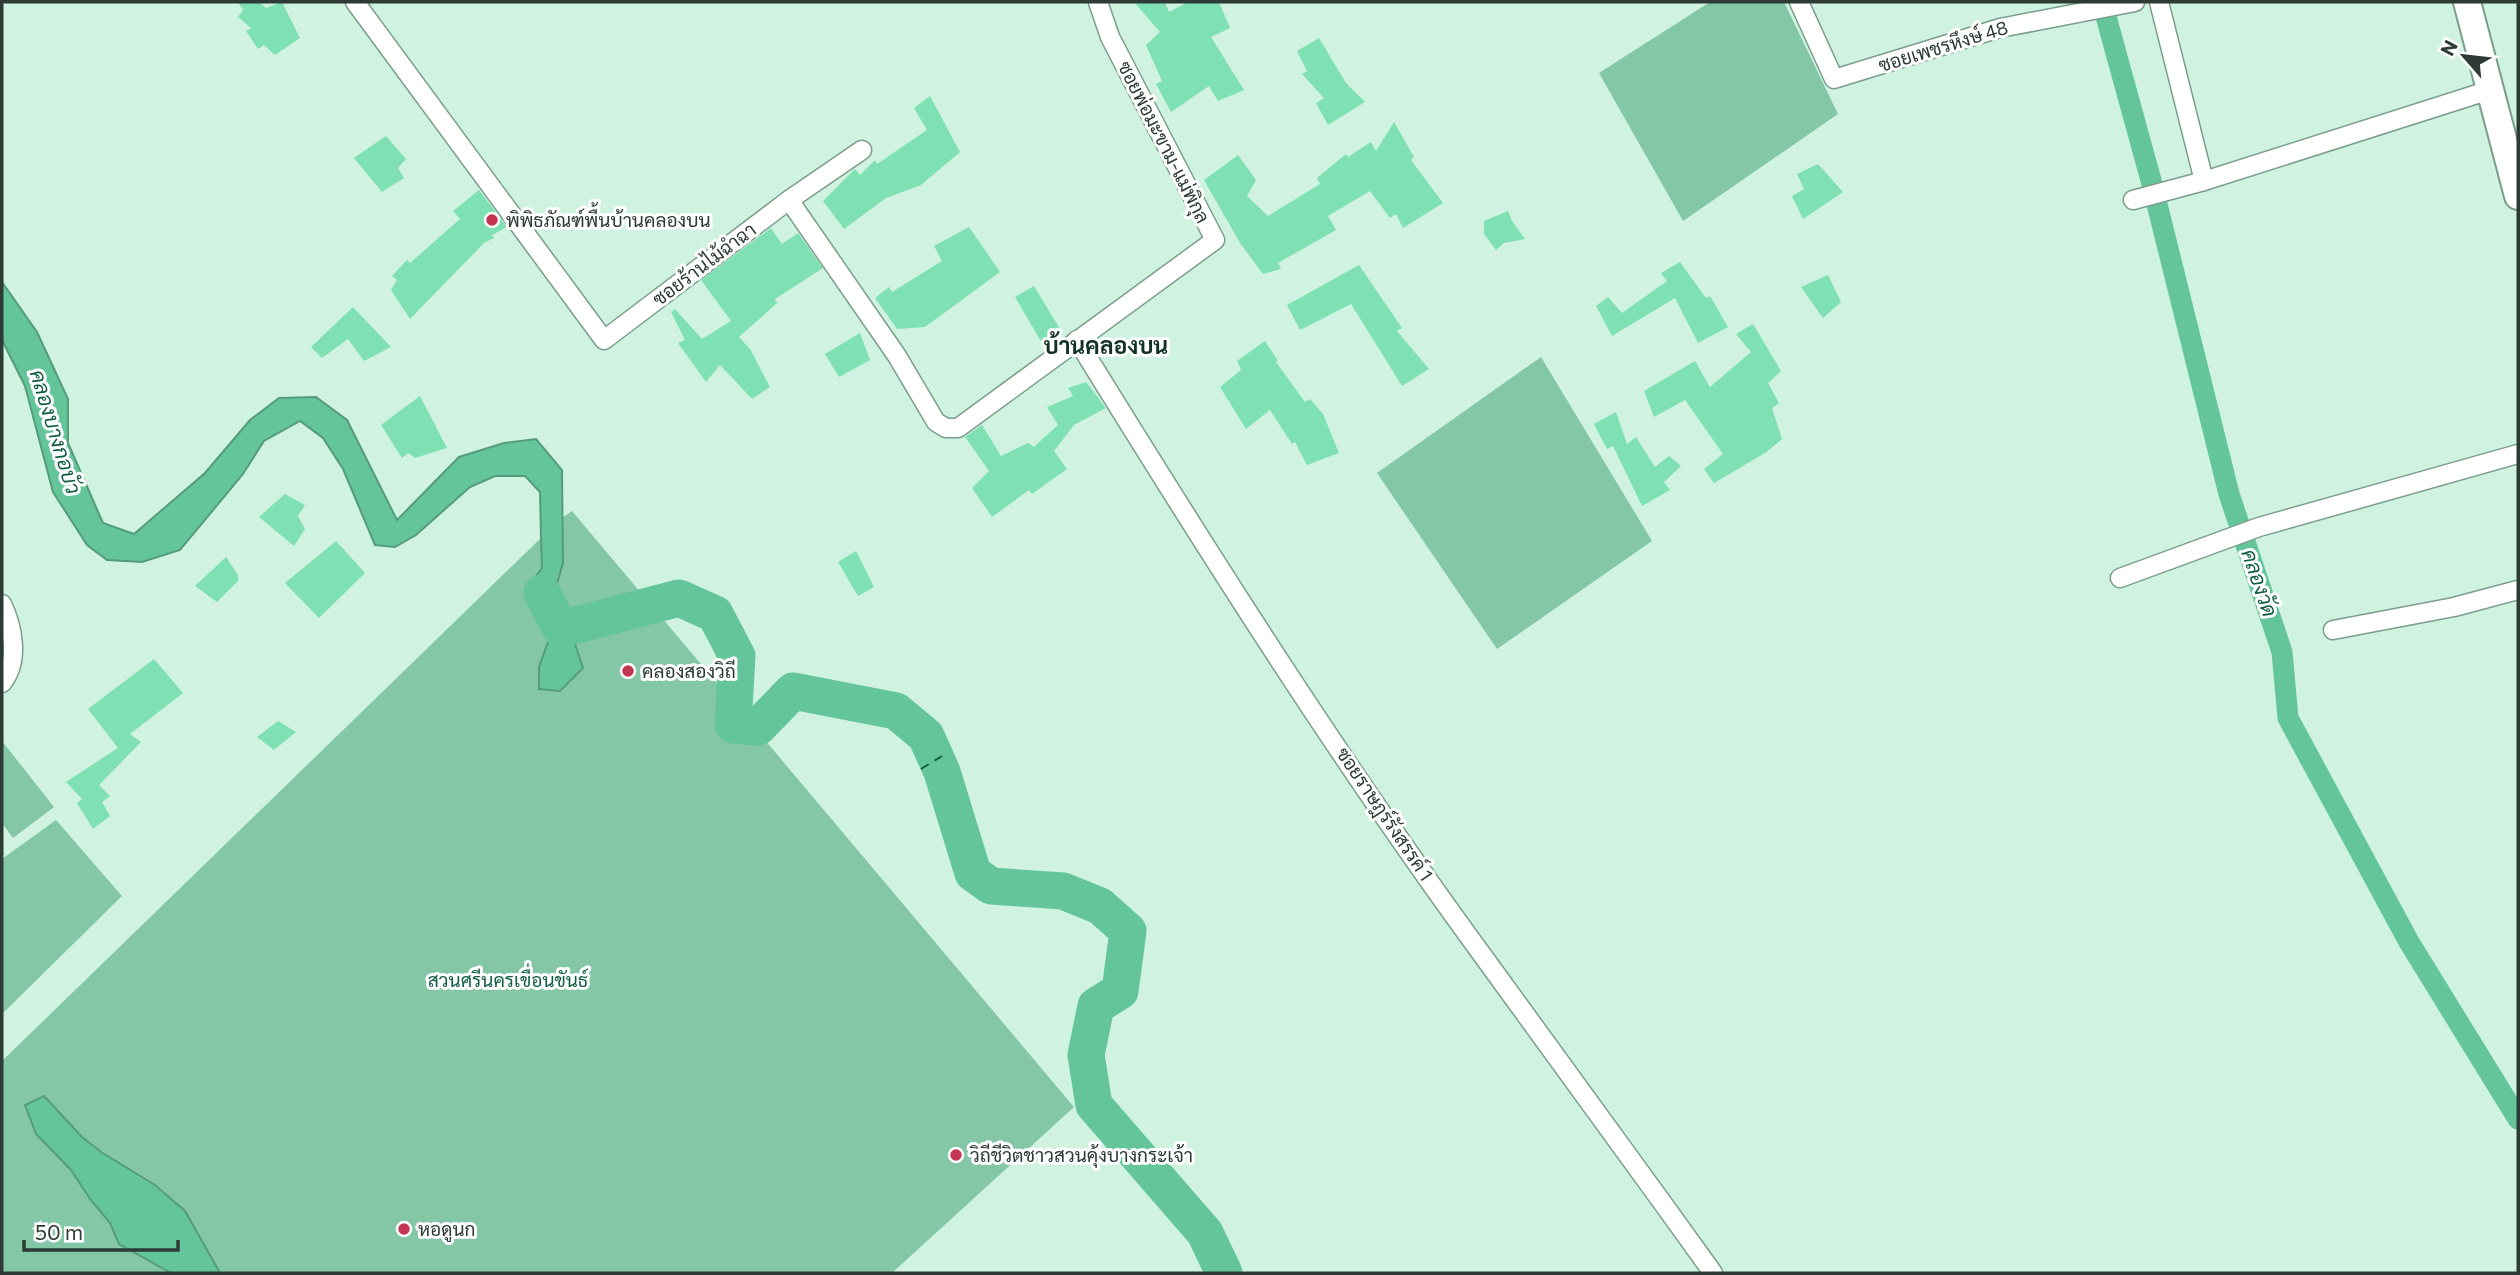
<svg xmlns="http://www.w3.org/2000/svg" width="2520" height="1275" font-family="Commissioner,Sarabun,sans-serif">
<rect width="100%" height="100%" fill="#cff3e0"/>
<g fill="#84c7a7">
<path d="M1710,2H1784L1838,114L1683,221L1599,73Z"/>
<path d="M1541,357L1652,541L1497,649L1377,473Z"/>
<path d="M572,511L1074,1107L892,1273H2V1061L541,538L542,568L529,586L553,628L539,667V689L560,691L583,668L556,587L563,563L562,518Z"/>
<path d="M2,741L54,807L13,838L2,823Z"/>
<path d="M56,820L122,896L2,1014V859Z"/>
</g>
<g fill="#64c59a" stroke="#549c7b" stroke-width="2">
<path d="M2,282L37,332L68,399V443L103,523L134,534L205,473L250,420L279,398L316,397L347,420L397,520L459,457L504,443L536,439L562,470L563,563L556,587L583,668L560,691L539,689V667L553,628L529,586L542,568L541,538L540,492L525,476H495L470,487L416,535L395,547L375,545L343,469L323,438L300,421L264,441L243,474L180,550L142,562L107,560L87,545L53,492L25,386L2,340Z"/>
<path d="M44,1096L82,1137L101,1152L155,1185L185,1211L220,1273H171L119,1244L110,1223L90,1199L71,1170L36,1134L25,1105Z"/>
</g>
<g fill="none" stroke-linecap="round" stroke-linejoin="round">
<path stroke="#64c59a" stroke-width="21" d="M2102,2L2152,184L2229,494L2282,652L2288,718L2409,942L2518,1119"/>
<path stroke="#64c59a" stroke-width="37" d="M542,593L561,629L679,598L715,614L737,656L733,725L758,727L793,691L896,711L926,736L942,772L973,873L991,886L1063,891L1100,906L1128,931L1120,991L1096,1006L1086,1055L1094,1105L1205,1233L1224,1273"/>
<path stroke="#105d41" stroke-width="2" stroke-dasharray="9 7" stroke-linecap="butt" d="M921,769L942,756"/>
</g>
<g fill="#7fe0b4">
<path d="M238,2H259L266,8L282,2L300,38L275,55L264,45L258,49L246,31L251,28L238,17L243,10Z"/>
<path d="M1134,2H1165L1169,12L1188,2H1219L1230,28L1211,37L1244,90L1218,101L1209,86L1171,112L1156,84L1162,81L1146,45L1160,32Z"/>
<path d="M1319,38L1346,83L1365,102L1328,125L1316,103L1324,98L1302,74L1307,71L1297,51Z"/>
<path d="M930,96L960,152L921,185L886,198L844,229L823,201L855,169L860,175L875,160L877,164L927,130L914,108Z"/>
<path d="M1394,122L1414,157L1411,160L1443,203L1403,228L1396,214L1390,218L1370,191L1328,216L1336,230L1278,263L1281,269L1263,274L1240,243L1204,180L1238,155L1256,180L1247,196L1268,216L1320,184L1317,178L1346,154L1348,157L1371,142L1376,151Z"/>
<path d="M386,136L406,159L398,168L404,178L382,192L354,158Z"/>
<path d="M1818,164L1843,192L1803,219L1792,196L1804,189L1797,174Z"/>
<path d="M479,190L507,227L492,235L494,238L484,243L410,319L391,290L397,280L392,276L407,260L410,263L460,219L453,211Z"/>
<path d="M1508,211L1512,221L1525,239L1504,243L1496,250L1484,234V221Z"/>
<path d="M969,227L1000,272L925,327L897,329L875,298L889,287L892,292L942,261L934,246Z"/>
<path d="M771,228L782,244L798,233L823,268L775,299L777,303L739,337L750,349L770,387L752,399L720,365L706,382L678,343L685,340L671,312L675,309L702,339L731,321L701,280Z"/>
<path d="M1680,262L1706,298L1710,296L1728,327L1698,343L1675,298L1612,336L1596,306L1608,297L1622,313L1667,281L1661,273Z"/>
<path d="M1359,265L1402,328L1397,331L1429,369L1402,386L1351,304L1300,330L1287,305Z"/>
<path d="M1828,275L1841,302L1823,318L1801,287Z"/>
<path d="M1034,286L1063,334L1042,343L1015,297Z"/>
<path d="M353,307L391,347L364,361L348,339L322,358L311,347Z"/>
<path d="M1753,324L1781,371L1768,383L1779,403L1772,408L1782,439L1765,453L1714,483L1704,469L1723,454L1685,400L1654,417L1644,391L1695,361L1710,387L1751,352L1736,334Z"/>
<path d="M860,333L870,360L839,377L825,354Z"/>
<path d="M1265,341L1278,361L1276,362L1305,402L1310,399L1323,414L1339,453L1307,465L1295,442L1292,444L1270,410L1246,429L1220,387L1241,370L1237,361Z"/>
<path d="M1086,382L1106,408L1074,425L1054,451L1067,469L1032,494L1029,490L992,517L972,488L989,471L965,437L982,425L1001,456L1028,443L1034,447L1058,425L1047,407L1073,396L1068,388Z"/>
<path d="M420,396L447,448L415,458L408,453L402,458L381,425Z"/>
<path d="M1616,412L1627,444L1636,437L1655,467L1669,456L1681,466L1664,482L1670,490L1642,506L1613,446L1607,449L1594,424Z"/>
<path d="M285,494L305,505L298,516L305,529L294,546L259,517Z"/>
<path d="M336,541L365,573L319,618L285,583Z"/>
<path d="M856,551L874,587L858,596L838,562Z"/>
<path d="M226,557L238,575V581L217,602L195,586Z"/>
<path d="M154,659L183,693L130,734L141,742L99,785L110,796L102,802L110,816L93,829L77,803L82,799L66,782L118,748L88,709Z"/>
<path d="M278,721L296,732L274,750L257,737Z"/>
</g>
<g fill="none" stroke-linecap="round" stroke-linejoin="round">
<defs>
<g id="street">
<path d="M355,2L604,340L789,200L897,356L936,422L946,428H958L1215,240L1110,37L1098,2"/>
<path d="M1799,2L1834,79L2000,28L2135,2"/>
<path d="M2159,2L2204,181"/>
<path d="M789,200L862,150"/>
<path d="M2133,200L2204,181L2490,90"/>
<path d="M1077,340C1206,549 1338,758 1483,956C1560,1062 1637,1167 1713,1273"/>
<path d="M2120,578L2259,527L2518,454"/>
<path d="M2,604C13,627 20,661 2,683"/>
<path d="M2333,630L2454,607L2518,590"/>
</g>
<path id="secondary" d="M2467,2L2518,196"/>
</defs>
<use href="#street" stroke="#7b9e8c" stroke-width="21"/>
<use href="#secondary" stroke="#7b9e8c" stroke-width="30"/>
<use href="#street" stroke="#fff" stroke-width="18"/>
<use href="#secondary" stroke="#fff" stroke-width="26"/>
</g>
<g fill="#c43453" stroke="#fff" stroke-width="2.5">
<circle cx="492" cy="220" r="7"/>
<circle cx="628" cy="671" r="7"/>
<circle cx="956" cy="1155" r="7"/>
<circle cx="404" cy="1229" r="7"/>
</g>
<g text-anchor="middle" stroke-width="6" stroke-linejoin="round" paint-order="stroke">
<g font-size="19" fill="#2d3b34" stroke="#fff">
<text transform="translate(1943 46) rotate(-17)" y="7">ซอยเพชรหึงษ์ 48</text>
<text transform="translate(1164 142) rotate(63)" y="7">ซอยพ่อมะขาม-แม่พิกุล</text>
<text transform="translate(704 264) rotate(-37)" y="7">ซอยร้านไม้ฉำฉา</text>
<text transform="translate(1385 814) rotate(56)" y="7">ซอยราษฎร์รังสรรค์ 1</text>
</g>
<g font-size="19" fill="#2d3b34" stroke="#fff" text-anchor="start">
<text x="506" y="227">พิพิธภัณฑ์พื้นบ้านคลองบน</text>
<text x="642" y="678">คลองสองวิถี</text>
<text x="970" y="1162">วิถีชีวิตชาวสวนคุ้งบางกระเจ้า</text>
<text x="418" y="1236">หอดูนก</text>
</g>
<g font-size="19" fill="#125e42" stroke="#fff">
<text x="508" y="987">สวนศรีนครเขื่อนขันธ์</text>
</g>
<g font-size="21" font-style="italic" fill="#105d41" stroke="#fff">
<text transform="translate(55 432) rotate(73)" y="7">คลองบางกอบัว</text>
<text transform="translate(2259 583) rotate(71)" y="7">คลองวัด</text>
</g>
<g font-size="23" font-weight="bold" fill="#123224" stroke="#fff">
<text x="1106" y="354">บ้านคลองบน</text>
</g>
</g>
<rect width="2520" height="1275" fill="none" stroke="#2d3b34" stroke-width="7"/>
<g transform="translate(2464 56) rotate(298)" stroke="#ffffff" stroke-width="5" paint-order="stroke">
<path d="M0-5L12 26L0 18L-12 26Z" fill="#2d3b34"/>
<text y="-10" font-size="19" font-weight="bold" text-anchor="middle" fill="#2d3b34">N</text>
</g>
<path d="M24 1240v10h154v-10" fill="none" stroke="#2d3b34" stroke-width="3.5"/>
<text x="35" y="1240" font-size="21" fill="#2d3b34" stroke="#ffffff" stroke-width="5" paint-order="stroke">50 m</text>
</svg>
